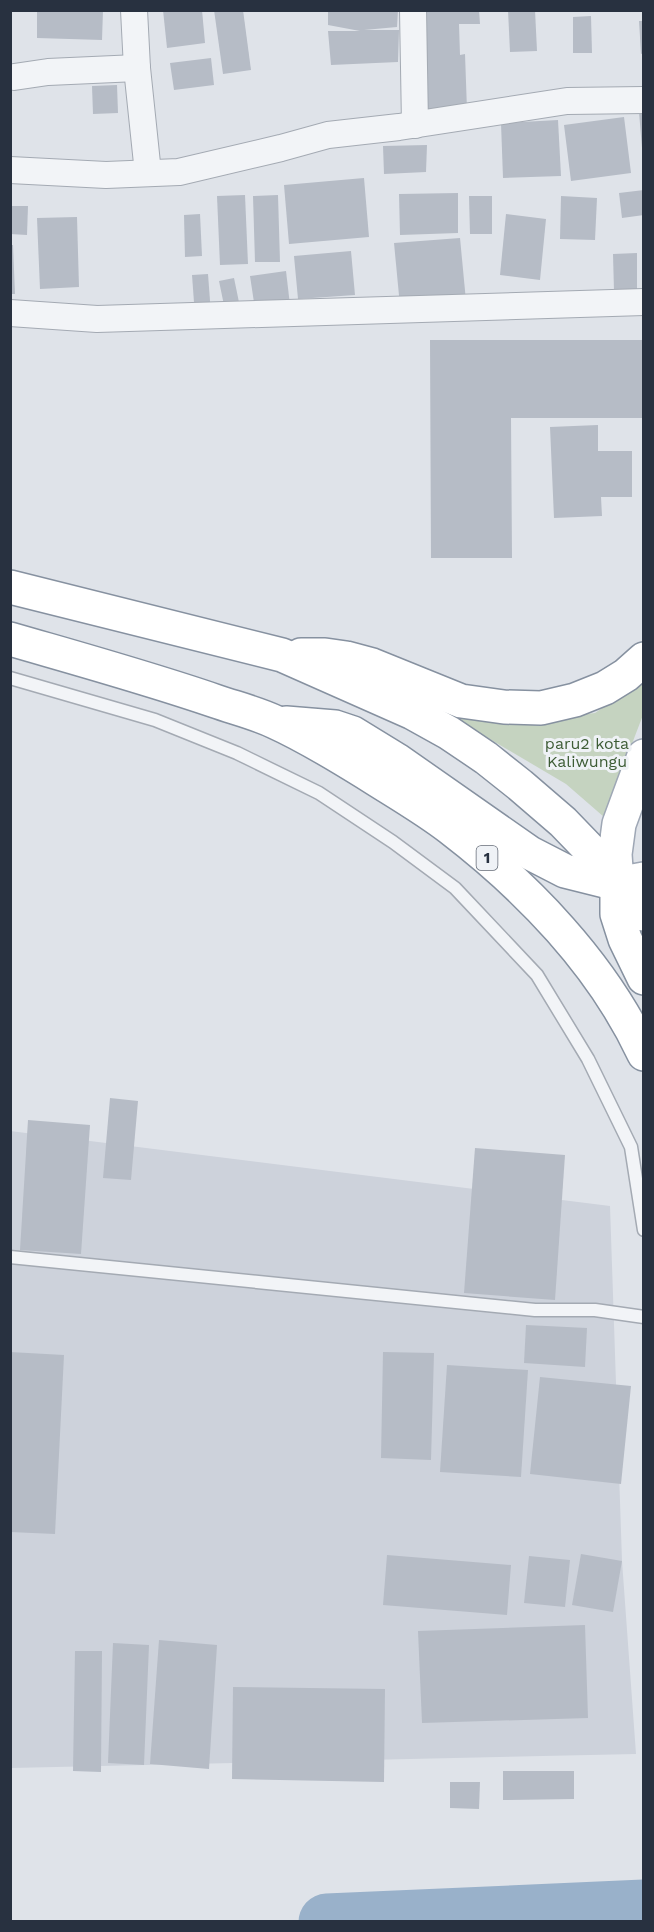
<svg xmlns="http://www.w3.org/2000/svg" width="654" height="1932" font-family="'Work Sans',sans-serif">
<rect width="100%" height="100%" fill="#dfe3e9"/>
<path fill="#cdd2db" d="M10,1131L610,1206L622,1561L636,1754L11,1768Z"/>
<path fill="#c5d3c0" d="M643,673V715L604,817L566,784L434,706L528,721L595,713L634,686Z"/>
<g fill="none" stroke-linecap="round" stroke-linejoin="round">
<path stroke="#99b1ca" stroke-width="57" d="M327,1922L644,1908"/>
</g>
<g fill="#b6bcc6">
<path d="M37,10H103L102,40L37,38Z"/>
<path d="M163,10H202L205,43L167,48Z"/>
<path d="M214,10H243L251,70L223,74Z"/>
<path d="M328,10H398L397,27L364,30H399L398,62L331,65L328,31H360L328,25Z"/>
<path d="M412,10H479L480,24H459L460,55L465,54L467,110L422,112Z"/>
<path d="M508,10H535L537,51L510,52Z"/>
<path d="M591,16L592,53H573V17Z"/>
<path d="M639,21H644V53L641,54Z"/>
<path d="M211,58L214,85L174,90L170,63Z"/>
<path d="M117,85L118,113L93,114L92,86Z"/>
<path d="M644,111V148H642L639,112Z"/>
<path d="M624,117L631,173L571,181L564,125Z"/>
<path d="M558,120L561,176L503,178L501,123Z"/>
<path d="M427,145L426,172L384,174L383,146Z"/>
<path d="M364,178L369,237L289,244L284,185Z"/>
<path d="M644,190V215L622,218L619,193Z"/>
<path d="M458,193V233L400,235L399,194Z"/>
<path d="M245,195L248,264L220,265L217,196Z"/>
<path d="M278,195L280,262H255L253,196Z"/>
<path d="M469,196H492V234H470Z"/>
<path d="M561,196L597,198L595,240L560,239Z"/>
<path d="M10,206H28L27,235L10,234Z"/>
<path d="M200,214L202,256L185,257L184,215Z"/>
<path d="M506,214L546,219L540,280L500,275Z"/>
<path d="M77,217L79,287L40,289L37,218Z"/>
<path d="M460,238L466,301L400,306L394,243Z"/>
<path d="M10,245H13L15,294H10Z"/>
<path d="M351,251L355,295L298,299L294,256Z"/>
<path d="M637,253V291H614L613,254Z"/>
<path d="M286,271L290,305L255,309L250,276Z"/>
<path d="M208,274L211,314L195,316L192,275Z"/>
<path d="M234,278L241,312L226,315L219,281Z"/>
<path d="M430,340H644V418H511L512,558H431Z"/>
<path d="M598,425V451H632V497H601L602,516L554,518L550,427Z"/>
<path d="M110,1098L138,1101L131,1180L103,1178Z"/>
<path d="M28,1120L90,1125L81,1254L20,1250Z"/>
<path d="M475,1148L565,1155L555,1300L464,1293Z"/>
<path d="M526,1325L587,1328L585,1367L524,1363Z"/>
<path d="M10,1352L64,1355L55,1534L10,1532Z"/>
<path d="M383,1352L434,1353L431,1460L381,1458Z"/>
<path d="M447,1365L528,1370L521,1477L440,1472Z"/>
<path d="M540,1377L631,1386L621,1484L530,1474Z"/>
<path d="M581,1554L622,1561L613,1612L572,1605Z"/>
<path d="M387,1555L511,1565L507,1615L383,1605Z"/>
<path d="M529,1556L570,1560L565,1607L524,1603Z"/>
<path d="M585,1625L588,1718L422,1723L418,1631Z"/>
<path d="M159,1640L217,1645L209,1769L150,1764Z"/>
<path d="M113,1643L149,1645L144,1765L108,1763Z"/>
<path d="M75,1651H102L101,1772L73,1771Z"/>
<path d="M233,1687L385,1689L384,1782L232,1779Z"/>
<path d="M503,1771H574V1799L503,1800Z"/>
<path d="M450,1782H480L479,1809L450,1808Z"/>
</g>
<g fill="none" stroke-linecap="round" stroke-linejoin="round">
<defs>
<g id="service">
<path d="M10,678L155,720L237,753L319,793L393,842L455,888L537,975L588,1059L631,1147L644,1230"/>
<path d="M10,1257L535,1310H595L644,1317"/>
</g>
<g id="minor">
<path d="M134,10L137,68L148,173"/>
<path d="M413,10L415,125"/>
<path d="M14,77L48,72L137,68"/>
<path d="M10,170L106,175L179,172L281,148L328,135L399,127L567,101L644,100"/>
<path d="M10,313L97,319L644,302"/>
</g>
<path id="primary" d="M644,756L619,824L615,854L617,884L644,879"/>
<g id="trunk">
<path d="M10,587L282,655L413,713L449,733L486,758L520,785L563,822L591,851L644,914"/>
<path d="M10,639C79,659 148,678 215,701C235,708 256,713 275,722C306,736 337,755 366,773C394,791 424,808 450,828C527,887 602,964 644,1054"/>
<path d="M301,655H325L346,658L372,665L461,701L504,707L541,708L575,700L605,688L626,675L644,659"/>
<path d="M286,723L335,727L353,733L397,760L530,853L565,871L617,884"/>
<path d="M617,884V914L625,939L644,978"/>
</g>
</defs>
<use href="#service" stroke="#a4aab3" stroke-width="15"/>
<use href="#minor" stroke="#a4aab3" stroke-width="28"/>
<use href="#primary" stroke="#9ea7b5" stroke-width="36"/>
<use href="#trunk" stroke="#8691a0" stroke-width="36"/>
<use href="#service" stroke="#f2f4f7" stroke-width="12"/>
<use href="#minor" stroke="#f2f4f7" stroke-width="26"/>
<use href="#primary" stroke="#fff" stroke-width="33"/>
<use href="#trunk" stroke="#fff" stroke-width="33"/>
</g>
<g text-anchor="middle" stroke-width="6" stroke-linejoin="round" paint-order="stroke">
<rect fill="#eff2f6" stroke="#646b77" stroke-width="1.5" x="476.5" y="846" width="21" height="24" rx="4.5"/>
<g font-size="15" font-weight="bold" fill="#283140">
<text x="487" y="863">1</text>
</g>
<g font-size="16" fill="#3d5c35" stroke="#eff2f6">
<text x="587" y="749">paru2 kota<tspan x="587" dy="18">Kaliwungu</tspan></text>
</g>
</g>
<rect width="654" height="1932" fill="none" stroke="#283140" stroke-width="24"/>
</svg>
